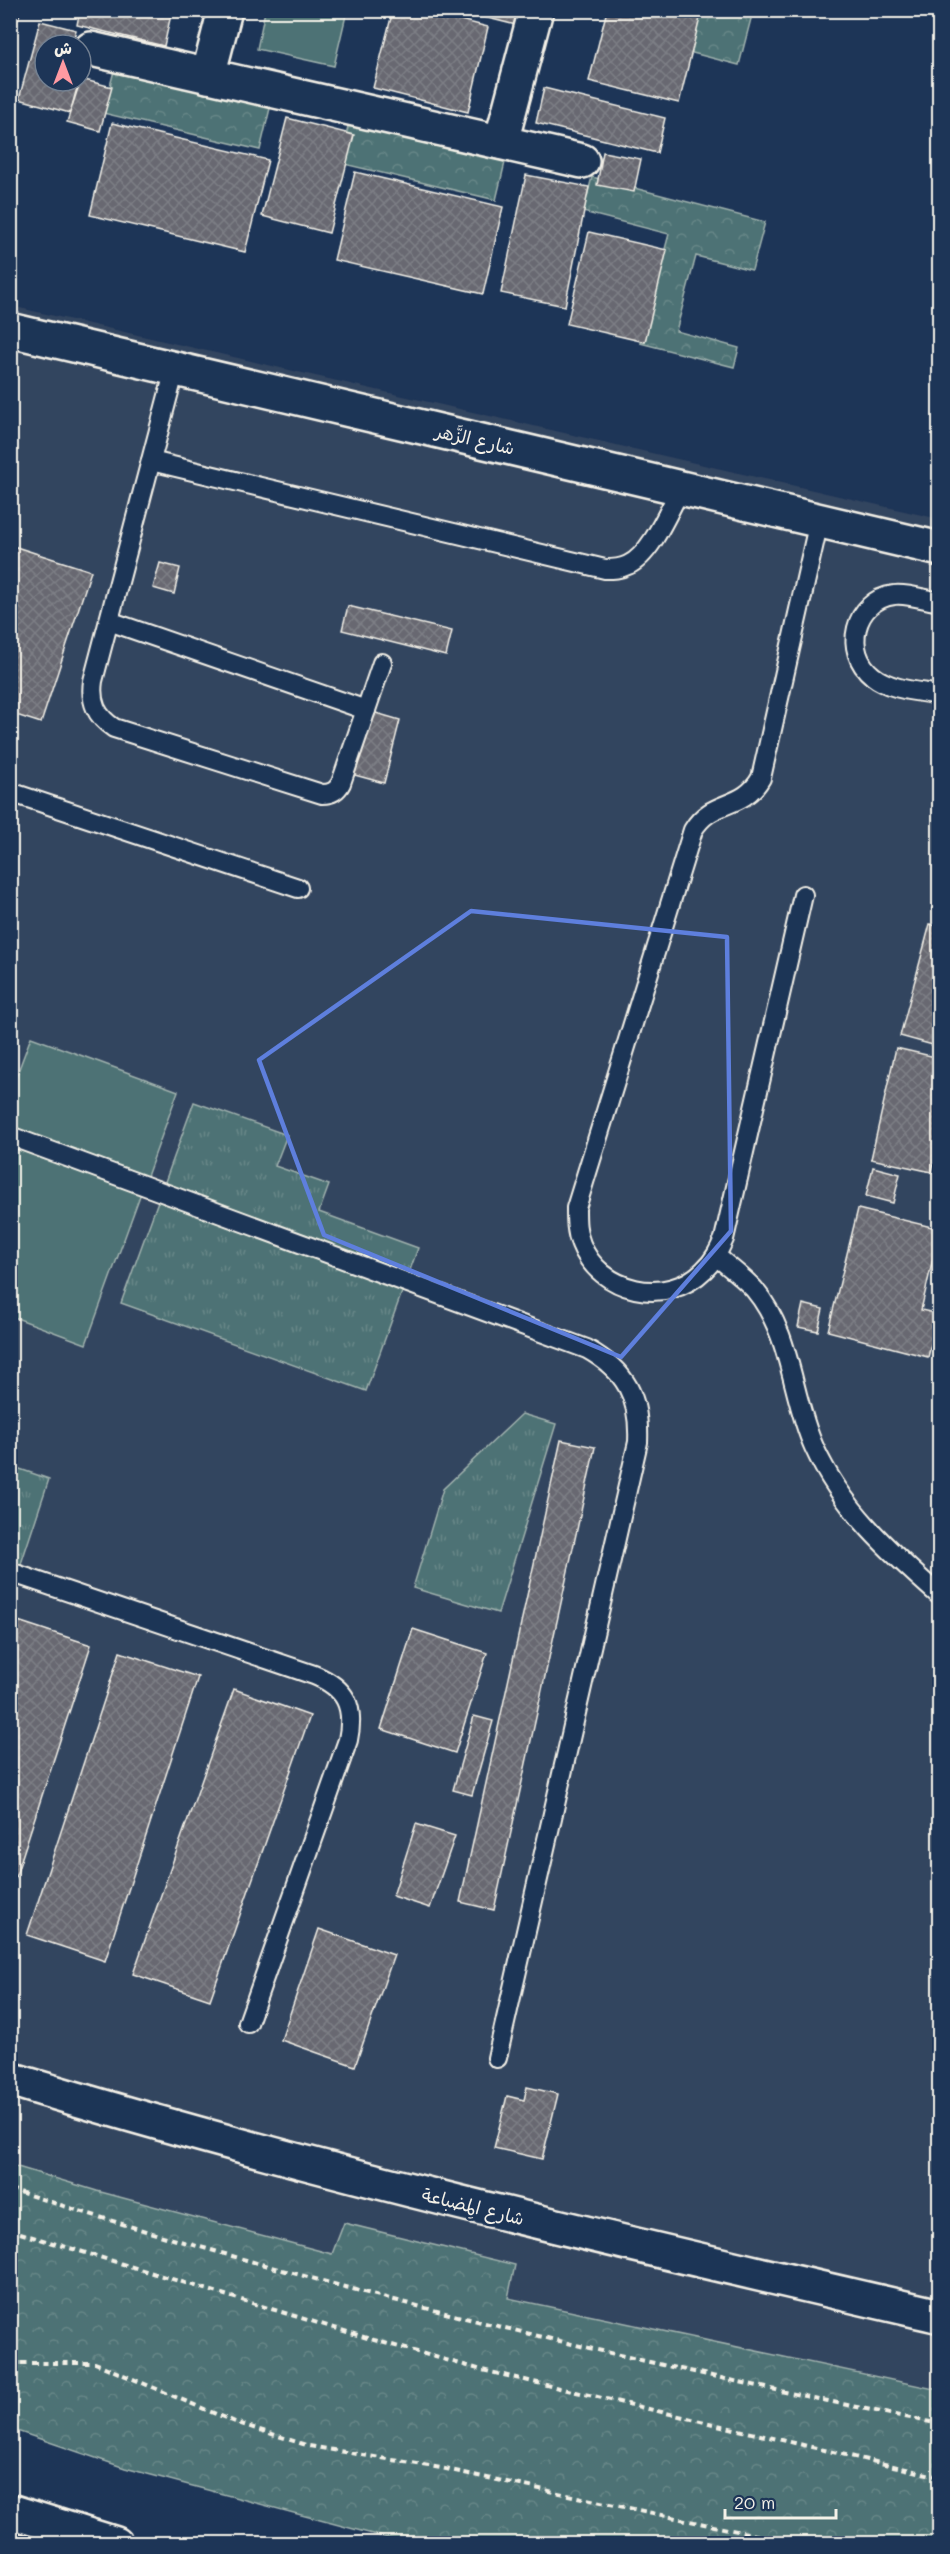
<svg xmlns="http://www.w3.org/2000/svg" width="950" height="2554" font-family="Mali,'Playpen Sans Arabic',sans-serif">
<defs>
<pattern id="grass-tufts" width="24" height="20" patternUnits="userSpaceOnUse" patternTransform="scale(1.5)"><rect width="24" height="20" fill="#4d7274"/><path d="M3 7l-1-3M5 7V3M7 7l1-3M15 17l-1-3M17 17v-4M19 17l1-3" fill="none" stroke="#678788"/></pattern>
<pattern id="forest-crowns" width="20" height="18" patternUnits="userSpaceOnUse" patternTransform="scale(1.5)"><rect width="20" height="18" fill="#4d7274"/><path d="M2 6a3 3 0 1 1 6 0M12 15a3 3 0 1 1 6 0" fill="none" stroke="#678788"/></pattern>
<pattern id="building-cross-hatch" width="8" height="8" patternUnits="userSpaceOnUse" patternTransform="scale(1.5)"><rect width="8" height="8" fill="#676871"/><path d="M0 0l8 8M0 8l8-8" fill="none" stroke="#7d7e85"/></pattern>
</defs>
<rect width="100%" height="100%" fill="#1d3557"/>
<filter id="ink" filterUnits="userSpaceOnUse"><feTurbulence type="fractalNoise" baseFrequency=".0167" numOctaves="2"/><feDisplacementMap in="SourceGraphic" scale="12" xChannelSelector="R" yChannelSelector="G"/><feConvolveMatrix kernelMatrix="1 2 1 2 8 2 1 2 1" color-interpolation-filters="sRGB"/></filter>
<g filter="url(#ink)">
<path fill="#33445f" d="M11,306L939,519V2494L11,2252Z"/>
<g fill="url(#grass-tufts)" stroke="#a0b2ae" stroke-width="1.5">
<path d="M194,1102L287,1135L275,1166L329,1185L319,1212L418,1248L366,1391L121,1303Z"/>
<path d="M522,1414L556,1424L498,1613L413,1588L443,1489Z"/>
<path d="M11,1466L49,1479L11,1594Z"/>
</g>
<g fill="url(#forest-crowns)" stroke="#a0b2ae" stroke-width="1.5">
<path d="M687,11H753L739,65L677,49Z"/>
<path d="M115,67L271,104L260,150L103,113Z"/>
<path d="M350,117L507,154L496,200L340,163Z"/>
<path d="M592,177L765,222L752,270L696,256L676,331L739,348L734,367L640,343L669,234L583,212Z"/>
<path d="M11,2165L97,2191L332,2254L344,2223L515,2265L508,2298L939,2390V2543H406L125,2468L11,2429Z"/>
</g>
<g fill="#4d7274" stroke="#a0b2ae" stroke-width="1.5">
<path d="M265,11H347L334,66L257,49Z"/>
<path d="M31,1037L178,1091L86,1344L11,1316L10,1093Z"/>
</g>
<g fill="url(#building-cross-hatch)" stroke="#f4f1e8" stroke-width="1.5">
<path d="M10,10H21L10,42Z"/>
<path d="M80,10H172L164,46L77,25Z"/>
<path d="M393,10H421L488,27L468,112L373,88Z"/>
<path d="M456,10H519L516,25Z"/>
<path d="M607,10H702L679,103L589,81Z"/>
<path d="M40,21L76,30L72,45H45V81H79L70,113L19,99Z"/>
<path d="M81,79L112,87L100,131L67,122Z"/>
<path d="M544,88L665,118L657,153L536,123Z"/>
<path d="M287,118L354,135L329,233L262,216Z"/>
<path d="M112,123L268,160L245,252L90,215Z"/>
<path d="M603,152L641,159L634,192L597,185Z"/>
<path d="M355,172L503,207L483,294L334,260Z"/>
<path d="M526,175L589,187L565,306L501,293Z"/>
<path d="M589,232L667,250L645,342L567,324Z"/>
<path d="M10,545L91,571L41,723L10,713Z"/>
<path d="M160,563L180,568L174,594L153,588Z"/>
<path d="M348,606L452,631L446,656L342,630Z"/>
<path d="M369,711L400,720L384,783L351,774Z"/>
<path d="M940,882V912L932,910Z"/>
<path d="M930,924L940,927V1047L900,1036Z"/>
<path d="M896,1048L940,1058V1136L932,1172L871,1159Z"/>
<path d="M873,1167L900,1174L893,1203L866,1196Z"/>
<path d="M858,1209L940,1229L921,1310L939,1314L928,1357L828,1331Z"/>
<path d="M803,1304L823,1309L818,1331L798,1327Z"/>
<path d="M561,1440L595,1447L494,1910L460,1902Z"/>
<path d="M18,1621L91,1645L10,1894V1643Z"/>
<path d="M413,1629L487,1653L455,1753L381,1729Z"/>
<path d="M120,1652L198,1677L105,1961L27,1935Z"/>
<path d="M234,1689L310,1716L210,2000L133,1974Z"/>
<path d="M474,1716L493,1721L472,1795L453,1790Z"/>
<path d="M416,1824L455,1836L430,1908L393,1896Z"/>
<path d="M319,1929L394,1955L355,2066L281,2040Z"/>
<path d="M527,2087L558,2094L542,2159L494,2148L507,2096L524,2100Z"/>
</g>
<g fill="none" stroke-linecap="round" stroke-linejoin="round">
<defs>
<g id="service">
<path d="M175,369L93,681C90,702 96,716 114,728L322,794C331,794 337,791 341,783L382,663"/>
<path d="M151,461L605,569C613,569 620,569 628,565C651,555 669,510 681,488"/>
<path d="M940,602C926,600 907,593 894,595C854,600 842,652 873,676C890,690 918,691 940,695"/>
<path d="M109,621L366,710"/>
<path d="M10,792L298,888"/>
<path d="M803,895L724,1239C719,1250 714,1261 704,1270C667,1307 600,1293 581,1244C576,1232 576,1220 576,1208L693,830C712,798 742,811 761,778L819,521"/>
<path d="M10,1136L587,1349C626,1371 640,1397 638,1442L497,2058"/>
<path d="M716,1256C728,1266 743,1277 754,1289C792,1334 791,1396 814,1447C842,1509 890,1552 940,1596"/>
<path d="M10,1572L314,1675C346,1688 355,1706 348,1740L248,2023"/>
</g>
<g id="minor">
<path d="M91,49L582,161"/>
<path d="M208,76L225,10"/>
<path d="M501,142L536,10"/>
<path d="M10,330L940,549"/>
<path d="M10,2079C317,2173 628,2244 940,2316"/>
</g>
<path id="primary" d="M10,2511L116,2544"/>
</defs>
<use href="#service" stroke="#f4f1e8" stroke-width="22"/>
<use href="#minor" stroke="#f4f1e8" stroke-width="38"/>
<use href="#primary" stroke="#f4f1e8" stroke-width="38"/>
<g stroke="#f4f1e8" stroke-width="4" stroke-dasharray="6 4.5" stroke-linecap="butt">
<path d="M10,2189C315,2287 626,2361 940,2424"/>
<path d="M10,2230L374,2340L482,2370L940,2477"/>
<path d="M10,2363H95L235,2422L309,2446L441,2468L798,2544"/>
</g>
<use href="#service" stroke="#1d3557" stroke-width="18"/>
<use href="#minor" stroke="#1d3557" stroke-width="33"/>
<use href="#primary" stroke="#1d3557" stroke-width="33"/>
</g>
</g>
<path fill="none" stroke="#5e7fdd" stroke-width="4.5" stroke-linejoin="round" d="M471,911L727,937L731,1231L621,1357L324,1235L259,1060Z"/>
<g text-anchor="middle" stroke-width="4.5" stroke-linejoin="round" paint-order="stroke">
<g font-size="18" fill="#f4f1e8" stroke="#1d3557">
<text transform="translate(475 440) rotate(13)" y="6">شارع الزَّهر</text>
<text transform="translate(473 2207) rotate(14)" y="6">شارع المِضباعة</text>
</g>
</g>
<rect width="950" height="2554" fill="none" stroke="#1d3557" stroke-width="36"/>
<rect x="18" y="18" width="914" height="2518" fill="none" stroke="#f4f1e8" stroke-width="2" filter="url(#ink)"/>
<g transform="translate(63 63)"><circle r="28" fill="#1d3557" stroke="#738091" stroke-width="1.5"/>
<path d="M0-4.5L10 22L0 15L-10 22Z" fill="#ff9aa2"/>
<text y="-9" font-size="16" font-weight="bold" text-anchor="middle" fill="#f4f1e8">ش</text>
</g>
<path d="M725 2509v9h111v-9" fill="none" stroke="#f4f1e8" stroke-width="3"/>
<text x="734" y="2509" font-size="18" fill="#f4f1e8" stroke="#1d3557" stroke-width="4.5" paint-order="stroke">20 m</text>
</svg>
